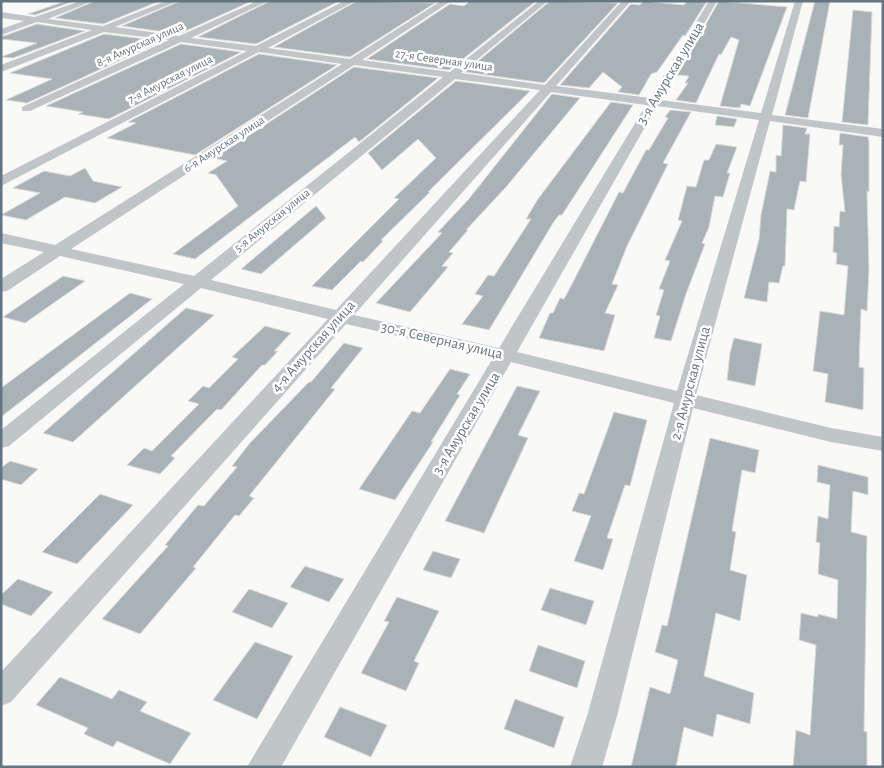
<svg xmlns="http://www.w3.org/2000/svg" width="884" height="768" font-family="'Alegreya Sans',sans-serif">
<rect width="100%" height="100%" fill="#f9f9f7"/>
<g fill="#a9b2b7" stroke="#dbdbd9">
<path d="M66,1H74L35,15L28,14Z"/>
<path d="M95,1H160L103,24L55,18Z"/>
<path d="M180,1H252L179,34L122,26Z"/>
<path d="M270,1H339L256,44L198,37Z"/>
<path d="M357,1L435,3L350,57L274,47Z"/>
<path d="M470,1H536L449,70L367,59L450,4L464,6Z"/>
<path d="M550,1L618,3L544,83L465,72Z"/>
<path d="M643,1L684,5L687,1H707L685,36L683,35L657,72L651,74L639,95L618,92L622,87L603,72L589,88L560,85L631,4L640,5Z"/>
<path d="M719,1L787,7L750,106L741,104L740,108L720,106L739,40L731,37L721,55L719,54L696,103L676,100L688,83H685L689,76L677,75Z"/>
<path d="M815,1H830L808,118L785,115Z"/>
<path d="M853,10L872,12L868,125L842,122Z"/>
<path d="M37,24L85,31L13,58L1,57L37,43L1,39V37Z"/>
<path d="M104,34L162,41L27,103L6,100L52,79L10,73Z"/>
<path d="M181,44L241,52L109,119L78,114L83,112L46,106Z"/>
<path d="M259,54L337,65L195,155L107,138L136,123L128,122Z"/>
<path d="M354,67L438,78L359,142L355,137L195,259L173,254L238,206L216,175L208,173L227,161L214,158Z"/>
<path d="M456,81L530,91L428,192H430L381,240L383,241L363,262L361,261L332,290L312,286L399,199L394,198L436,158L418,139L382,170L368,153Z"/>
<path d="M552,94L580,98L506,187L466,230H468L449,252L453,253L442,266L448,267L410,312L376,303L442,233L438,232L468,200Z"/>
<path d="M611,102L633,105L562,215H559L553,223L489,330L462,324L483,296L475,294L488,275L494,276L531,219H526L538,199Z"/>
<path d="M670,110L691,112L663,163L668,164L627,246L612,284L618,285L605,313L615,315L604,351L539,338L550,313H553L560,298L564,299L571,286L619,192L623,193L646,150H649L668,118L665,117Z"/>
<path d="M717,116L737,119L734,127L715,125Z"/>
<path d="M783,125L807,128L805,134H810L806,182L800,181L794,210L787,209L785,266H783L779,283L769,282L767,302L744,298L759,239L761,215L770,171L776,172V155L781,156Z"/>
<path d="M840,133L868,137L869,142V192L867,191L869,270L867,311L861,309L859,367L864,368L863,410L825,402L828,374L813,371L820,311L844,315L848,266L836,264L837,253L833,252L834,226L839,227L840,211L845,212L841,175L843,145H839Z"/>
<path d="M716,144L737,147L727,173H730L723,197L715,196L709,227L702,243L705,244L686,294L671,341L654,338L660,316L656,315L664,290L659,289L670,261L665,260L682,221L678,220L687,186L696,187L704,160H709Z"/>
<path d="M85,168L93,181L122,187L95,203L65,197L26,220L1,215L40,193L13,188L44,171L70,176Z"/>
<path d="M316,206L326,218L261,274L241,269Z"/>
<path d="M63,276L85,281L25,323L3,317Z"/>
<path d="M130,293L152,299L1,417V388Z"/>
<path d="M186,308L214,315L73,442L43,433Z"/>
<path d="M265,326L291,333L274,351H278L265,365H262L221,410L217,409L171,456L175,458L160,474L127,465L144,448L152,451L199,404L188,401L203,386L209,388L238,359L232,357Z"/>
<path d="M734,338L762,344L755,386L727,380L730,353Z"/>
<path d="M344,343L363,348L331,388L335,389L249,496L254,498L239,516L235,515L193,567L196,568L140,634L102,619L168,546L165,545L198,505L204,506L237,467L232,466L250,443L309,382H311Z"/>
<path d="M450,369L470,374L457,394L460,395L431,442H433L395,500L359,489L412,411L420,413Z"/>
<path d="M517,386L540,391L518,435L528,438L484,533L445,521Z"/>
<path d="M614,412L647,420L630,486L625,485L607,538L613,539L603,570L574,561L591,516L572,511L579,493L584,494Z"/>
<path d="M710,438L759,450L755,473L742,470L732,531L736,532L730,570L747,575L740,621L716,613L704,676L754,693L750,724L717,714L713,737L684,727L676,767H631L650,687L670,694L678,660L655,652L662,625L667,626Z"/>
<path d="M10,461L38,469L21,485L1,479V468Z"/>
<path d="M818,465L868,477V495L853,491L851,532L867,536L864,731L867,732V767H793L796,730L810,735L816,645L799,640L801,613L818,617V614L837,619L838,580L818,574L820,543L816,542L818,516L828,519L830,485L817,482Z"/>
<path d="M100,494L133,505L77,564L42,552Z"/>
<path d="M433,551L460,559L451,578L423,570Z"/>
<path d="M305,566L344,579L329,602L290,587Z"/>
<path d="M18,579L53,592L31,616L1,604V595Z"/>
<path d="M550,588L594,601L586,625L541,610Z"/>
<path d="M249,589L288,603L272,628L232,612Z"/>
<path d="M397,597L439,611L414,661L419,663L406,691L361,673L389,622L384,621Z"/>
<path d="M255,642L293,656L257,719L213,700Z"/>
<path d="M538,645L585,661L577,688L529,671Z"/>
<path d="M60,677L112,699L119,690L147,702L140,711L191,733L170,764L117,741L113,747L84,734L88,728L36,705Z"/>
<path d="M515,699L564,717L554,748L504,729Z"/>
<path d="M340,707L387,725L371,757L324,737Z"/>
</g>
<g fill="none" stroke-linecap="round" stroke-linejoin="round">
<path fill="#c0c5c8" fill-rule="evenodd" d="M80,1H93L48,19L103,26L166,1H178L115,27L179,36L257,1H268L191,38L256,46L344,1H355L268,48L350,59L441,1H451L362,60L450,72L539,1H548L461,73L545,85L622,1H631L556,86L650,98L709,1H717L661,100L761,113L795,1H803L772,115L883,129V137L770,121L696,395L831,428L883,437V451L831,442L693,408L617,716L602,767H570L587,716L674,403L511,362L281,767H247L493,358L346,324L11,702L1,706V672L328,319L201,288L9,446L1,448V430L184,284L60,256L7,291L1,292V279L44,252L1,243V233L55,245L342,64L259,52L1,186V176L247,51L181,42L30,111H22V107L169,40L104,32L1,72V65L92,30L37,22L1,35V29L24,21L1,18V12L35,17ZM354,65L443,77L194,276L71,249ZM455,79L540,90L336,310L211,280ZM551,92L646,105L499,348L354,315ZM657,106L759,120L677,391L517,352Z"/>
</g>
<g text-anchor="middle" stroke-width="5" stroke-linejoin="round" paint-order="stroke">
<g font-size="12" fill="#657580" stroke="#fff">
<text transform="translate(140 44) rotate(-24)" y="4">8-я Амурская улица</text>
<text transform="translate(444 60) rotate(8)" y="4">27-я Северная улица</text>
<text transform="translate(170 79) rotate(-27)" y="4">7-я Амурская улица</text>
<text transform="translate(224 144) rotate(-33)" y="4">6-я Амурская улица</text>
<text transform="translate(272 220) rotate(-39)" y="4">5-я Амурская улица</text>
</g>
<g font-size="15" fill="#657580" stroke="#fff">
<text transform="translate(670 73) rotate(-59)" y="5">3-я Амурская улица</text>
<text transform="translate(442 340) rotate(13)" y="5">30-я Северная улица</text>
<text transform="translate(313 346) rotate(-48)" y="5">4-я Амурская улица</text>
<text transform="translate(690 383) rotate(-75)" y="5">2-я Амурская улица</text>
<text transform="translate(466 423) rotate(-59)" y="5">3-я Амурская улица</text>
</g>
</g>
<rect width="884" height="768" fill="none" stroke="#657580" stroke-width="5"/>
</svg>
